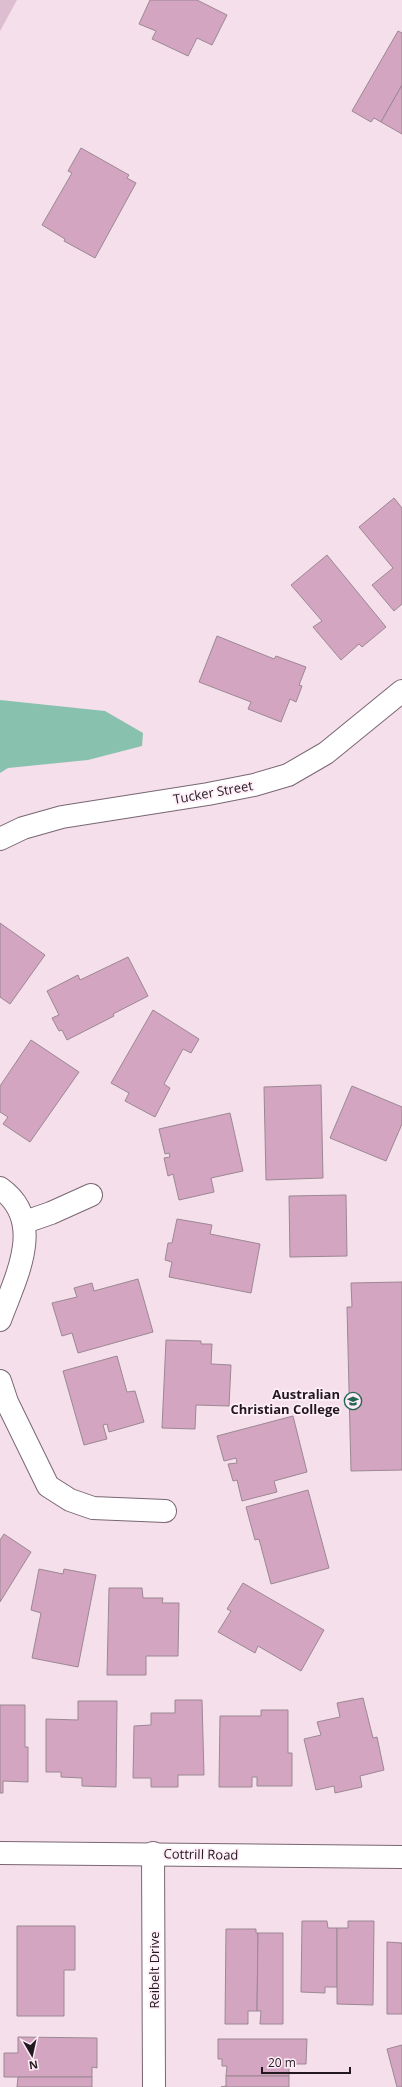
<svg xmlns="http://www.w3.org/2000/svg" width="402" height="2087" font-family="'Open Sans',sans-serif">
<rect width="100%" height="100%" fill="#f4dfeb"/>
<path fill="#ddbed0" d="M0,0H17L0,31Z"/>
<path fill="#88c2ae" d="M0,700L105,711L143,733L142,746L88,760L8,768L0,773Z"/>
<g fill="#d4a5c1" stroke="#9b8893">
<path d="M150,0H197L227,15L212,45L197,38L188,56L152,39L156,31L139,24Z"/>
<path d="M398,31L402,33V85L381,122L374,118L371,122L352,111Z"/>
<path d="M402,85V134L381,122Z"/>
<path d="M81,148L129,175L127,178L136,183L95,258L64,241L65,239L42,225L72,173L68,171Z"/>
<path d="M394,498L402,508V604L394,611L372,585L393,568L359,527Z"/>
<path d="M327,555L386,627L362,647L359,644L341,660L313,627L322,621L291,585Z"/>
<path d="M217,636L274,659L276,656L306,667L299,685L302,686L296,702L290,699L281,722L248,709L251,702L199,682Z"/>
<path d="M0,923L45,955L10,1004L0,997Z"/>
<path d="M128,957L148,996L113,1014L114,1016L67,1040L62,1030L59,1031L52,1018L59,1015L47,991L78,975L80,980Z"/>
<path d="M153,1010L199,1039L191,1053L183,1049L164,1084L170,1088L155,1117L125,1101L129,1093L111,1083Z"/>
<path d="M31,1040L79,1072L30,1142L3,1124L8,1117L0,1112V1086Z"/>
<path d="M321,1085L323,1178L266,1180L264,1087Z"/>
<path d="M352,1086L402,1107V1124L386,1161L330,1138Z"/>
<path d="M230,1113L243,1171L211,1178L214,1192L179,1200L173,1174L168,1176L164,1158L170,1157L169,1153L165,1154L159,1129Z"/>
<path d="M346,1195L347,1256L290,1257L289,1196Z"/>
<path d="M177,1219L212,1225L210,1234L260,1244L251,1293L169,1277L172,1262L165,1260L168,1243H172Z"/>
<path d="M138,1279L153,1332L78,1353L72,1333L62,1336L52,1303L77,1297L74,1288L92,1283L94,1291Z"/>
<path d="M402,1282V1470L351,1471L347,1307H352L351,1283Z"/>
<path d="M166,1340L201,1341V1344H212L211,1364L231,1365L229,1406L196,1405L195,1429L162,1428Z"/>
<path d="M117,1356L127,1392L135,1391L144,1422L109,1432L107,1424L103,1425L107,1439L84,1445L63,1371Z"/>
<path d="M293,1416L307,1472L274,1481L277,1492L242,1501L237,1480L233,1481L228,1464L237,1463L236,1458L224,1461L217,1436Z"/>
<path d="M308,1490L329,1568L271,1584L259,1539L255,1540L246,1507Z"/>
<path d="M4,1534L31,1552L0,1602V1540Z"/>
<path d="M39,1569L63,1574L64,1569L96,1575L78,1667L32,1658L41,1613L31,1610Z"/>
<path d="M243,1583L324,1630L301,1671L258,1646L255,1653L218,1632L231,1611L227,1609Z"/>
<path d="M109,1588H142L143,1598H163L162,1603H179L178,1656H146V1675H107Z"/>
<path d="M363,1698L373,1738L377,1737L384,1770L360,1776L362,1787L335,1793L334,1786L316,1790L304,1739L321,1735L317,1722L340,1717L337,1703Z"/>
<path d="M175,1700H202L204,1775H178V1787H151V1778H133L134,1726L151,1725V1713H175Z"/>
<path d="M78,1701H117L116,1787L82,1786V1778L61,1777V1772H46V1719L78,1720Z"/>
<path d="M0,1705H25V1747H28V1782L3,1781V1793H0Z"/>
<path d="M261,1710H288V1753H292V1786H257V1777H252V1787H219L220,1716H261Z"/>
<path d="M302,1921H327L328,1928H337V1987H325V1993L301,1992Z"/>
<path d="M348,1921H374L373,2005L337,2004V1928H348Z"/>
<path d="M17,1926H75V1970H64V2016H17Z"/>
<path d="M226,1929H256V1933H258L257,2011H248V2024H225Z"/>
<path d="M258,1933H283V2024H260L261,2011H257Z"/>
<path d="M387,1942L402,1943V2014H387Z"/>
<path d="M18,2037L97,2038V2068L92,2067V2077H4V2053H18Z"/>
<path d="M218,2039H307L306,2064H289V2076H226L227,2066H222V2059H218Z"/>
<path d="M402,2045V2087H397L387,2049Z"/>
<path d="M226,2076H289V2087H221L226,2086Z"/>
<path d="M18,2077H92V2087H17Z"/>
</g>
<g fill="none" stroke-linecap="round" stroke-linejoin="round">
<defs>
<g id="minor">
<path d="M0,839L23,828L62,817L208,794L254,785L288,775L326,753L402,691"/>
<path d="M0,1188C47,1221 15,1279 0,1320"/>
<path d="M25,1222L51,1213L91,1195"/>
<path d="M0,1381L7,1402L48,1486L70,1500L93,1508L165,1511"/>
<path d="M0,1853L402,1857"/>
<path d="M153,1853L154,2087"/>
</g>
</defs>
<use href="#minor" stroke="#796671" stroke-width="24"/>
<use href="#minor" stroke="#fff" stroke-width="22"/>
</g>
<defs>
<symbol id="school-ring" viewBox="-11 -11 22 22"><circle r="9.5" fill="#ffedf7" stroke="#256552" stroke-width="1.5"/><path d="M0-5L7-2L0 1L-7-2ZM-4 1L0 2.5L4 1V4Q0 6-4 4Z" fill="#256552"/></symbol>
</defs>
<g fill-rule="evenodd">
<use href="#school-ring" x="343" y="1391" width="20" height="20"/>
</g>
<g text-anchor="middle" stroke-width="3.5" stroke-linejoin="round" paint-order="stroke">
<g font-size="13" fill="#21191e" stroke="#ffedf7">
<text transform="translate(213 792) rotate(-10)" y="5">Tucker Street</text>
<text transform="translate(201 1854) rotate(1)" y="5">Cottrill Road</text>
<text transform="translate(154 1970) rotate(-90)" y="5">Reibelt Drive</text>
</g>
<g font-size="13" font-weight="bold" fill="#21191e" stroke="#ffedf7" text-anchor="end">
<text x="340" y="1399">Australian<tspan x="340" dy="15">Christian College</tspan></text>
</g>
</g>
<g transform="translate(32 2055) rotate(171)" stroke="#ffedf7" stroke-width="3" paint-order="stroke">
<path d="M0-3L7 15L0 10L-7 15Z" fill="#21191e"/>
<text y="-6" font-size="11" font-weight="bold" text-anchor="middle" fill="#21191e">N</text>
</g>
<path d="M262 2067v6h88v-6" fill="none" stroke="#21191e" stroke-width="2"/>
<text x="268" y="2067" font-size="12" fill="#21191e" stroke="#ffedf7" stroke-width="3" paint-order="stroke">20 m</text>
</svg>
